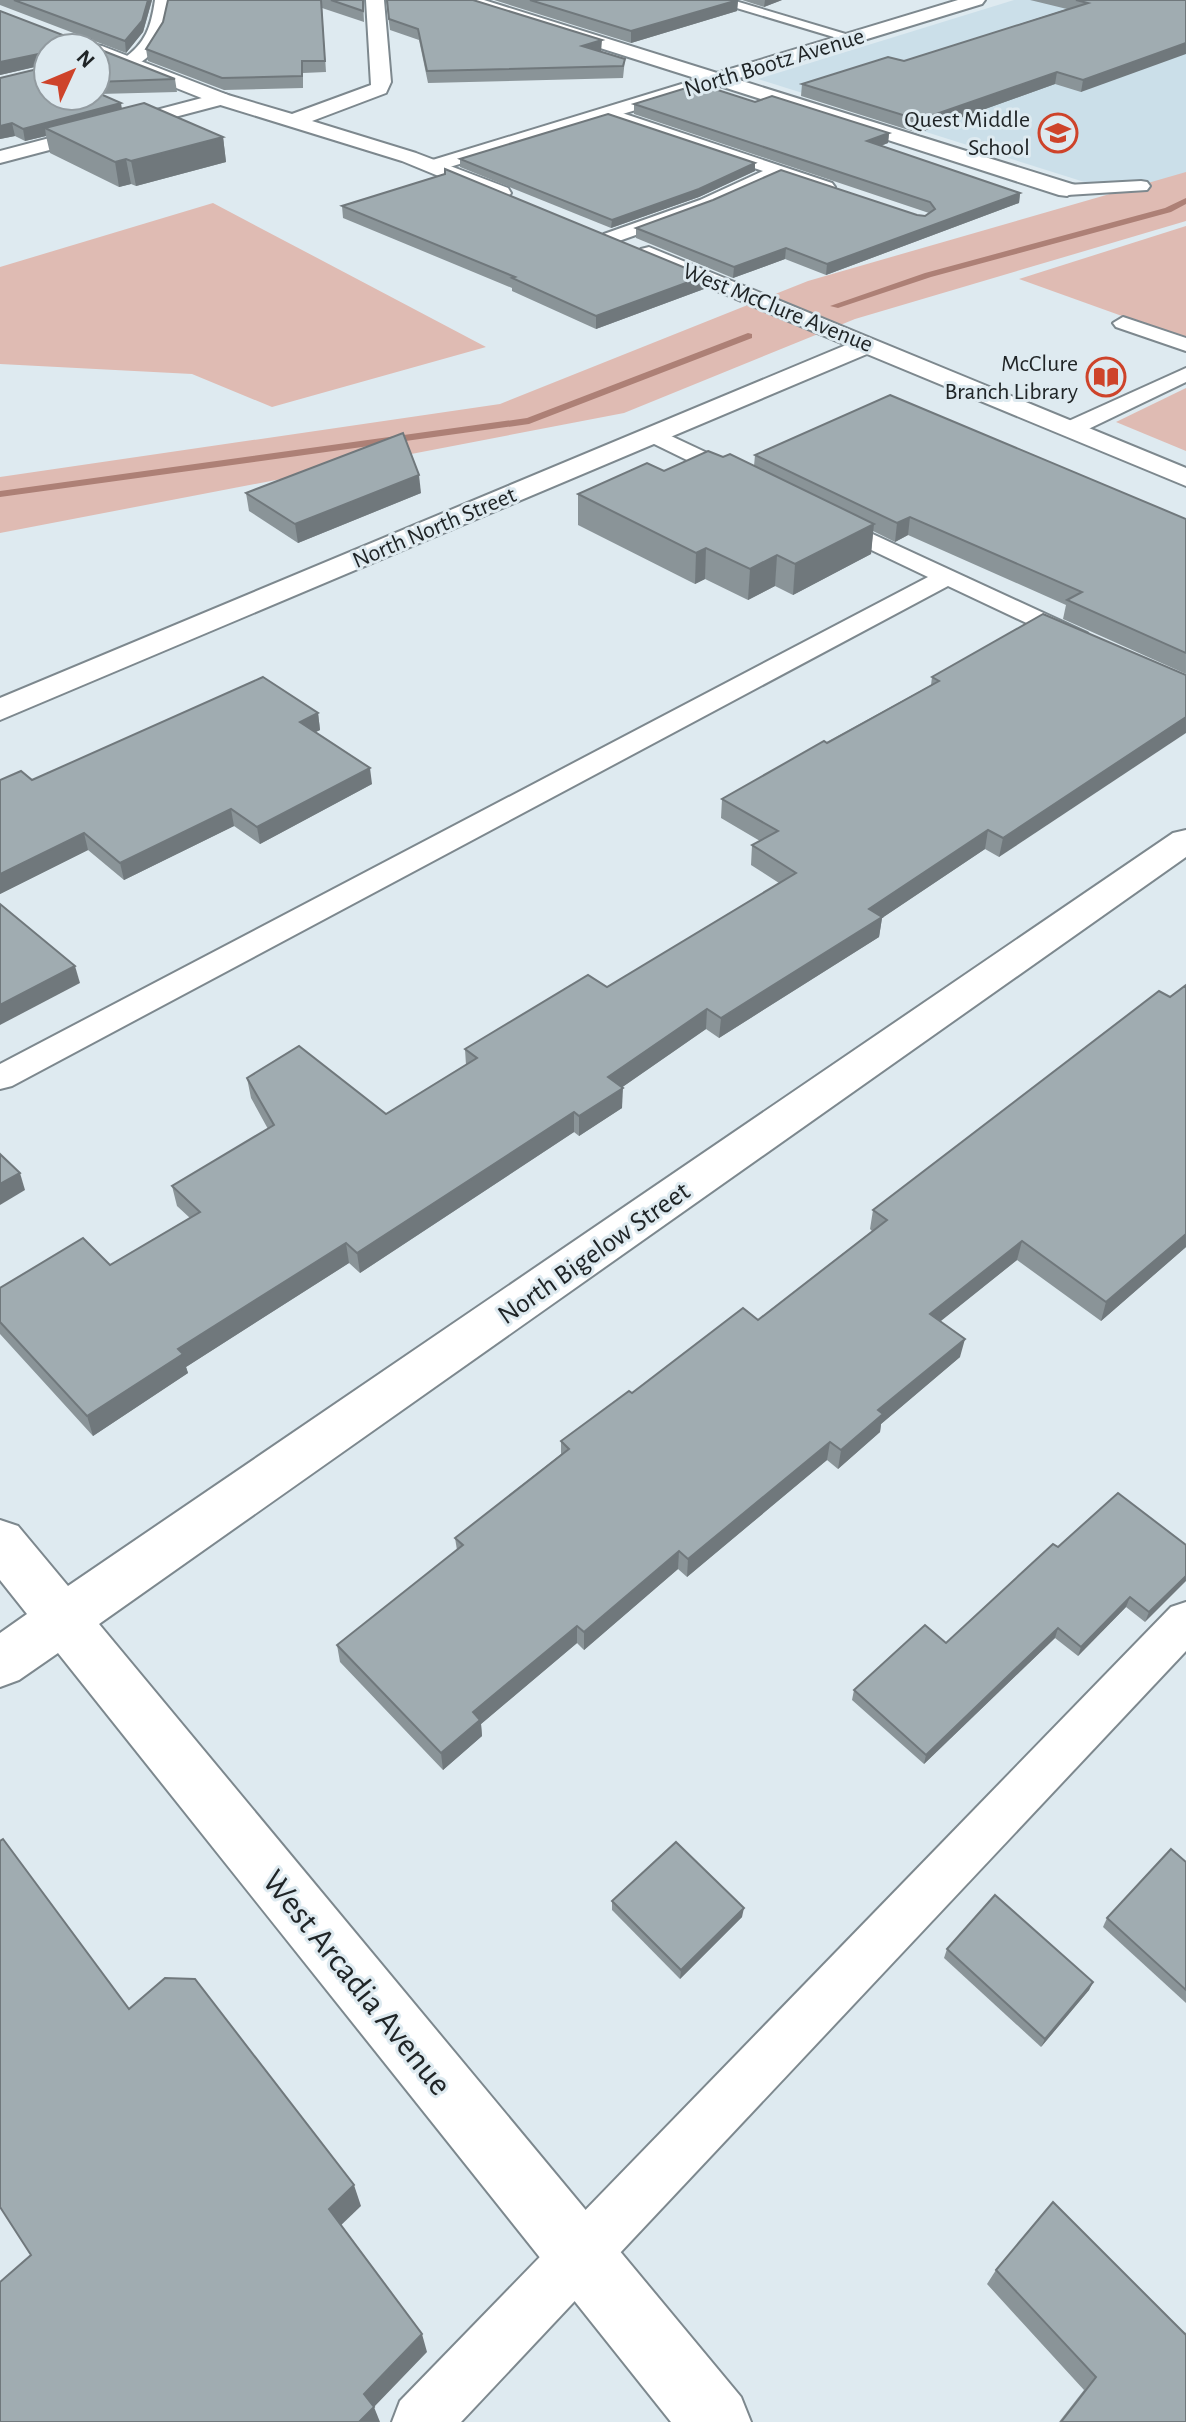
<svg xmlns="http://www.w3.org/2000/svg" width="1186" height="2422" font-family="'Alegreya Sans',sans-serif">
<rect width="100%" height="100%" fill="#deeaf0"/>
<path fill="#cbdfe9" d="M1014,0H1085L1186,25V214L758,79Z"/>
<g fill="#dfbbb3">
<path d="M1186,172V221L855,319L624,413L0,533V477L500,404L808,281Z"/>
<path d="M213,203L486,347L272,407L192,374L0,364V267Z"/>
<path d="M1186,226V339L1019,279Z"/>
<path d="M1186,388V451L1116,422Z"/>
</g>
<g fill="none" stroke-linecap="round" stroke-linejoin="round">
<g fill="#ad8076" fill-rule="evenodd">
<path d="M1186,198V204L1171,212L931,277L838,308L830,306L925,273L1165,208Z"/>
<path d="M748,333L752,334V338L529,424L0,497V491L527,418Z"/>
</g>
<defs>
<g id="lane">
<path d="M155,0H169C166,24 156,70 123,65V59C146,43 151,27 155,0Z"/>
<path d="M710,0H732L859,38L857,41H847Z"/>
<path d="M607,108L832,183L835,187L826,192L779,177L712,208L616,242H604L601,238L604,234L700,200L763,171L601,116V110Z"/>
<path d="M1141,181L1147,182L1150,186L1147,190L1067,195L1058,190L1067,185Z"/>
<path d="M1123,317L1186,338V351L1116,327L1113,323Z"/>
<path d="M1186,368V382L1078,434H1062L1059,429L1062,424Z"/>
<path d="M654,428L750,473L753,478L750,483H734L646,440L643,435L646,430Z"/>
<path d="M827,513L1087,633L1091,638L1087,643H1069L948,586L12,1086L0,1089V1064L928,577L819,525L815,520L819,515Z"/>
<path d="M1186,1602V1651L461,2422H392L400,2401L1171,1607Z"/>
</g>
<g id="street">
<path d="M458,0H484L717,73L958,0H985L982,4L736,79L1075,185L1078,190L1067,196L1059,195L717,85L440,170H426L423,166L426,162L698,79L461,4Z"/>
<path d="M221,93L228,95L231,99L228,103L0,163V151Z"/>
<path d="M1186,830V857L99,1624L741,2397L751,2422H671L58,1653L19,1680L0,1687V1633L27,1614L0,1580V1520L18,1526L68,1586L1173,833Z"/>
</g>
<g id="secondary">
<path d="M366,0H384L391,82L386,93L312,121L416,153L508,188L511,193L508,198H492L402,161L214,103L96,56V48H88L96,45L102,46L228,95L292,114L371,85Z"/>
<path d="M649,247L1186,468V486L867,354L0,720V698L846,345L641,259L638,254L641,249Z"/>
</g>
</defs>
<use href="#lane" stroke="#7d888e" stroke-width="4"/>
<use href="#street" stroke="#7d888e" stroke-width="4"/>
<use href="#secondary" stroke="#7d888e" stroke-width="4"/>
<use href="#lane" fill="#fff" fill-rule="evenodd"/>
<use href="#street" fill="#fff" fill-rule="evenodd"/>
<use href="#secondary" fill="#fff" fill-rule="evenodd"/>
</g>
<g fill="#8a9498">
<path d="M0,0H152L143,32L126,53L0,5Z"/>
<path d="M168,0H363L364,22L322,8L326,72L303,73V88L224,90L148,61L146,49L163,22Z"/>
<path d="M386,0L601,52L625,59L623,78L428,83L419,40L390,30Z"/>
<path d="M494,0H738L737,11L631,43Z"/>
<path d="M742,0H782L764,7Z"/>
<path d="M1030,0H1186L1081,92L1055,84L918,133L801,96L802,84L904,61L1067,9Z"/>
<path d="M0,11L73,39L48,96H96V48L175,79L177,92L99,94L122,108L223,137L226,162L136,186L131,184L119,187L50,153L46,136L25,141L15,136L0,139V78L46,67L47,64L0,75Z"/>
<path d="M755,102L889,133L888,143L881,146L1020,193L1019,203L826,275L785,259L733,278L636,238V228L925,216L929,213L634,114V104Z"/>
<path d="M460,159L755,171L699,197L611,228L460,167Z"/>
<path d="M342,206L704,289L596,329L512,291V288L343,218Z"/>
<path d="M755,455L1186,519V674L1063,619L1066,605L908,535L895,542L873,531L871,554L793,595L775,586L748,600L705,579L695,584L578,525V494L664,471L723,457L754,466Z"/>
<path d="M246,493H421L298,543L249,511Z"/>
<path d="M1186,675L999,857L985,849L882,918L879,937L719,1038L706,1029L621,1088L622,1108L579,1136L574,1132L360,1273L349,1263L186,1367L188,1373L93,1436L0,1334V1288L110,1265L190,1218L177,1206L172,1186L268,1129L251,1098L247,1078L386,1114L466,1065L465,1049L607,987L779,883L751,865L752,845L760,841L721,818L722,799L931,685L932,677Z"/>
<path d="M318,713L320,730L315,732L372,784L260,844L234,826L124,880L88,850L0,894V780H32Z"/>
<path d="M1186,985V1247L1101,1321L1017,1260L940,1321L960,1357L881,1424L880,1432L838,1469L827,1460L687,1577L678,1569L584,1650L577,1643L481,1724L482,1736L443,1770L340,1662L337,1645L457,1550L455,1538L561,1454V1441L632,1393L758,1320L872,1231L870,1229L873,1210Z"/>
<path d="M1186,1545L1145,1622L1126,1607L1078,1656L1055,1638L924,1764L852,1700L854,1690L946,1643L1058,1547Z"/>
<path d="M1186,1862V2003L1103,1927L1107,1918Z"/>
<path d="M612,1901L742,1917L680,1979L612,1910Z"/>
<path d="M947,1949L1093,1982L1089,1990L1041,2047L944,1958Z"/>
<path d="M996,2270L1185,2334L1186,2332V2422H1059L1084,2390L987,2284Z"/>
</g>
<g fill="#70787c">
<path d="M148,0H152L143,32L126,53L125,41Z"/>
<path d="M738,0L737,11L631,43V31Z"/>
<path d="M765,0H782L764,7Z"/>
<path d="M602,40L601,52L582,46Z"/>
<path d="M1186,43V54L1081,92L1083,80Z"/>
<path d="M48,52V64L0,75V62Z"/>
<path d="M1057,72L1055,84L918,133L919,120Z"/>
<path d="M121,103L123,116L45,128L46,136L25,141L23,129Z"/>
<path d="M12,123L15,136L0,139V126Z"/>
<path d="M889,133L888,143L866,151L867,141Z"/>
<path d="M223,137L226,162L136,186L131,161Z"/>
<path d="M126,159L131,184L119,187L115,162Z"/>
<path d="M755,163V171L699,197L611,228L612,220Z"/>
<path d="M1020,193L1019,203L826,275L827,264Z"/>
<path d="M786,248L785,259L733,278L734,267Z"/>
<path d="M705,276L704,289L596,329V316Z"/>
<path d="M419,475L421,493L298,543L295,524Z"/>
<path d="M910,517L908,535L895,542L897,523Z"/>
<path d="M874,524L871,554L793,595L795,564Z"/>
<path d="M706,548L705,579L695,584L696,553Z"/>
<path d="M777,555L775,586L748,600L750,569Z"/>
<path d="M318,713L320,730L302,739L300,722Z"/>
<path d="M1186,717V733L999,857L1003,838Z"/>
<path d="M370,768L372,784L260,844L257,827Z"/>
<path d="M231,809L234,826L124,880L120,863Z"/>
<path d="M988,830L985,849L882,918L879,937L719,1038L721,1018L869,909Z"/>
<path d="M84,833L88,850L0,894V874Z"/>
<path d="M75,966L80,983L0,1025V1005Z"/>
<path d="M707,1009L706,1029L608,1097V1077Z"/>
<path d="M623,1088L622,1108L579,1136V1116Z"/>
<path d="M574,1112V1132L360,1273L357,1253Z"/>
<path d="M20,1173L25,1190L0,1205V1184Z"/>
<path d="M1186,1234V1247L1101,1321L1106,1302Z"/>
<path d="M1022,1241L1017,1260L926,1333L930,1314Z"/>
<path d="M346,1243L349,1263L186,1367L188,1373L93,1436L87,1416L178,1349Z"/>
<path d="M965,1339L960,1357L881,1424L880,1432L838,1469L841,1450L878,1410Z"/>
<path d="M830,1442L827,1460L687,1577L688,1559Z"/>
<path d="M679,1551L678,1569L584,1650V1632Z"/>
<path d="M1186,1576V1581L1145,1622L1149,1612Z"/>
<path d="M1130,1597L1126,1607L1078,1656L1081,1647Z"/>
<path d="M577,1626V1643L481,1724L482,1736L443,1770L441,1753L473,1712Z"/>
<path d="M1058,1628L1055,1638L924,1764L926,1755Z"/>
<path d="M744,1908L742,1917L680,1979L681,1970Z"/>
<path d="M1093,1982L1089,1990L1041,2047L1045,2039Z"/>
<path d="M354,2185L361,2206L336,2230L329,2209Z"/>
<path d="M422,2334L427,2352L374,2407L380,2422H359L364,2394Z"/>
</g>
<g fill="#a0acb1" stroke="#70787c" stroke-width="2">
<path d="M14,0H148L142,21L125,41Z"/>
<path d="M168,0H321L325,61H302V76L222,78L146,49L163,22Z"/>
<path d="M331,0H363V11Z"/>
<path d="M387,0H473L602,40L582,46L625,59L623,66L427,71L418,29L389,19Z"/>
<path d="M530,0H738L631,31Z"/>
<path d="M1076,0H1186V43L1083,80L1057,72L919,120L802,84L888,57L904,61L1088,3Z"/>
<path d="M0,11L73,39H91L93,47L95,48H48V96H96V92L121,103L23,129L12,123L0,126V78L46,67L48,52L0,62Z"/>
<path d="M96,48L175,79L96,82Z"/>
<path d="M699,84L755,102L772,96L889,133L867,141L1020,193L827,264L786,248L734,267L636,228L713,200L781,170L917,215L925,216L935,209L930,202L634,104Z"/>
<path d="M144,103L223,137L131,161L126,159L115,162L45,128Z"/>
<path d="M608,114L755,163L699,189L612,220L460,159Z"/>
<path d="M445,169L705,276L596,316L512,278L515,277L342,206L445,174Z"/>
<path d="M890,395L1186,519V653L1067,600L1082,592L910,517L897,523L755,455Z"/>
<path d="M403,433L419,475L295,524L246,493Z"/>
<path d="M708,451L723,457L730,454L874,524L795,564L777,555L750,569L706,548L696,553L578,494L647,463L664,471Z"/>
<path d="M1043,614L1186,675V717L1003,838L988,830L869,909L882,917L721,1018L707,1009L608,1077L623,1088L579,1116L574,1112L357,1253L346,1243L178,1349L183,1354L87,1416L0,1322V1288L83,1238L110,1265L200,1212L172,1186L274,1125L247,1078L299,1046L386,1114L477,1058L465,1049L588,975L607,987L796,873L752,845L778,831L722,799L824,741L827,743L939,681L932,677Z"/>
<path d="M263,677L318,713L300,722L370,768L257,827L231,809L120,863L84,833L0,874V780L21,771L32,780Z"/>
<path d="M0,904L75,966L0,1005Z"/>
<path d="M1186,985V1234L1106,1302L1022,1241L930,1314L965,1339L878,1410L883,1414L841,1450L830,1442L688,1559L679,1551L584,1632L577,1626L473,1712L480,1720L441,1753L337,1645L463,1545L455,1538L569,1449L561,1441L629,1391L632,1393L743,1308L758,1320L887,1220L873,1210L1159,991L1170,997Z"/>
<path d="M0,1154L20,1173L0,1184Z"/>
<path d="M1118,1493L1186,1545V1576L1149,1612L1130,1597L1081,1647L1058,1628L926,1755L854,1690L925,1625L946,1643L1053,1544L1058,1547Z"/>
<path d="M3,1839L129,2009L165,1978L195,1979L354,2185L329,2209L422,2334L364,2394L374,2407L359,2422H0V2282L31,2255L0,2207V1841Z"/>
<path d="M676,1842L744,1908L681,1970L612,1901Z"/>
<path d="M1171,1849L1186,1862V1990L1107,1918Z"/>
<path d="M995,1895L1093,1982L1045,2039L947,1949Z"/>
<path d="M1053,2202L1186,2335V2422H1061L1096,2377L996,2270Z"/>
</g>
<defs>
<symbol id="school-ring" viewBox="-11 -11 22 22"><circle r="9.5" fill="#deeaf0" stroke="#ce432a" stroke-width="1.5"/><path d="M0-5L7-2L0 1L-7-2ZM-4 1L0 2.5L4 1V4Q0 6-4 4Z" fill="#ce432a"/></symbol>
<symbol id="library-ring" viewBox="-11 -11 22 22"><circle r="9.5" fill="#deeaf0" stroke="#ce432a" stroke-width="1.5"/><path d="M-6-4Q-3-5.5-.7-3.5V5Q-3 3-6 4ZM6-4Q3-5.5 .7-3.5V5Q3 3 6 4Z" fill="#ce432a"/></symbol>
</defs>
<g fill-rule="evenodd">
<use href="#school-ring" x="1036" y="111" width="44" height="44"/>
<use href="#library-ring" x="1084" y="355" width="44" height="44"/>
</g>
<g text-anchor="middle" stroke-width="6" stroke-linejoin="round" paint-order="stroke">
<g font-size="24" fill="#202527" stroke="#deeaf0">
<text transform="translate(774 62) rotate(-17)" y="8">North Bootz Avenue</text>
<text transform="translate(778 307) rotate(22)" y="8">West McClure Avenue</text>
<text transform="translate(434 527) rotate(-23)" y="8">North North Street</text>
</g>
<g font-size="24" fill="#202527" stroke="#deeaf0" text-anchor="end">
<text x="1030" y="127">Quest Middle<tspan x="1030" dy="28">School</tspan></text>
<text x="1078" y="371">McClure<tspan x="1078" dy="28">Branch Library</tspan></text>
</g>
<g font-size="28" fill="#202527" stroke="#deeaf0">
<text transform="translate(593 1252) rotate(-35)" y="10">North Bigelow Street</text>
</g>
<g font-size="34" fill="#202527" stroke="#deeaf0">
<text transform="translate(358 1982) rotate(51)" y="12">West Arcadia Avenue</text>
</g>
</g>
<g transform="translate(72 72) rotate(46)"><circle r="38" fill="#deeaf0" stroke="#929ba0" stroke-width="2"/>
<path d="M0-6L14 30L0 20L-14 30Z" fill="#ce432a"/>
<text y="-12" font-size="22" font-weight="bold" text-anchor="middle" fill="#202527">N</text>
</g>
</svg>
